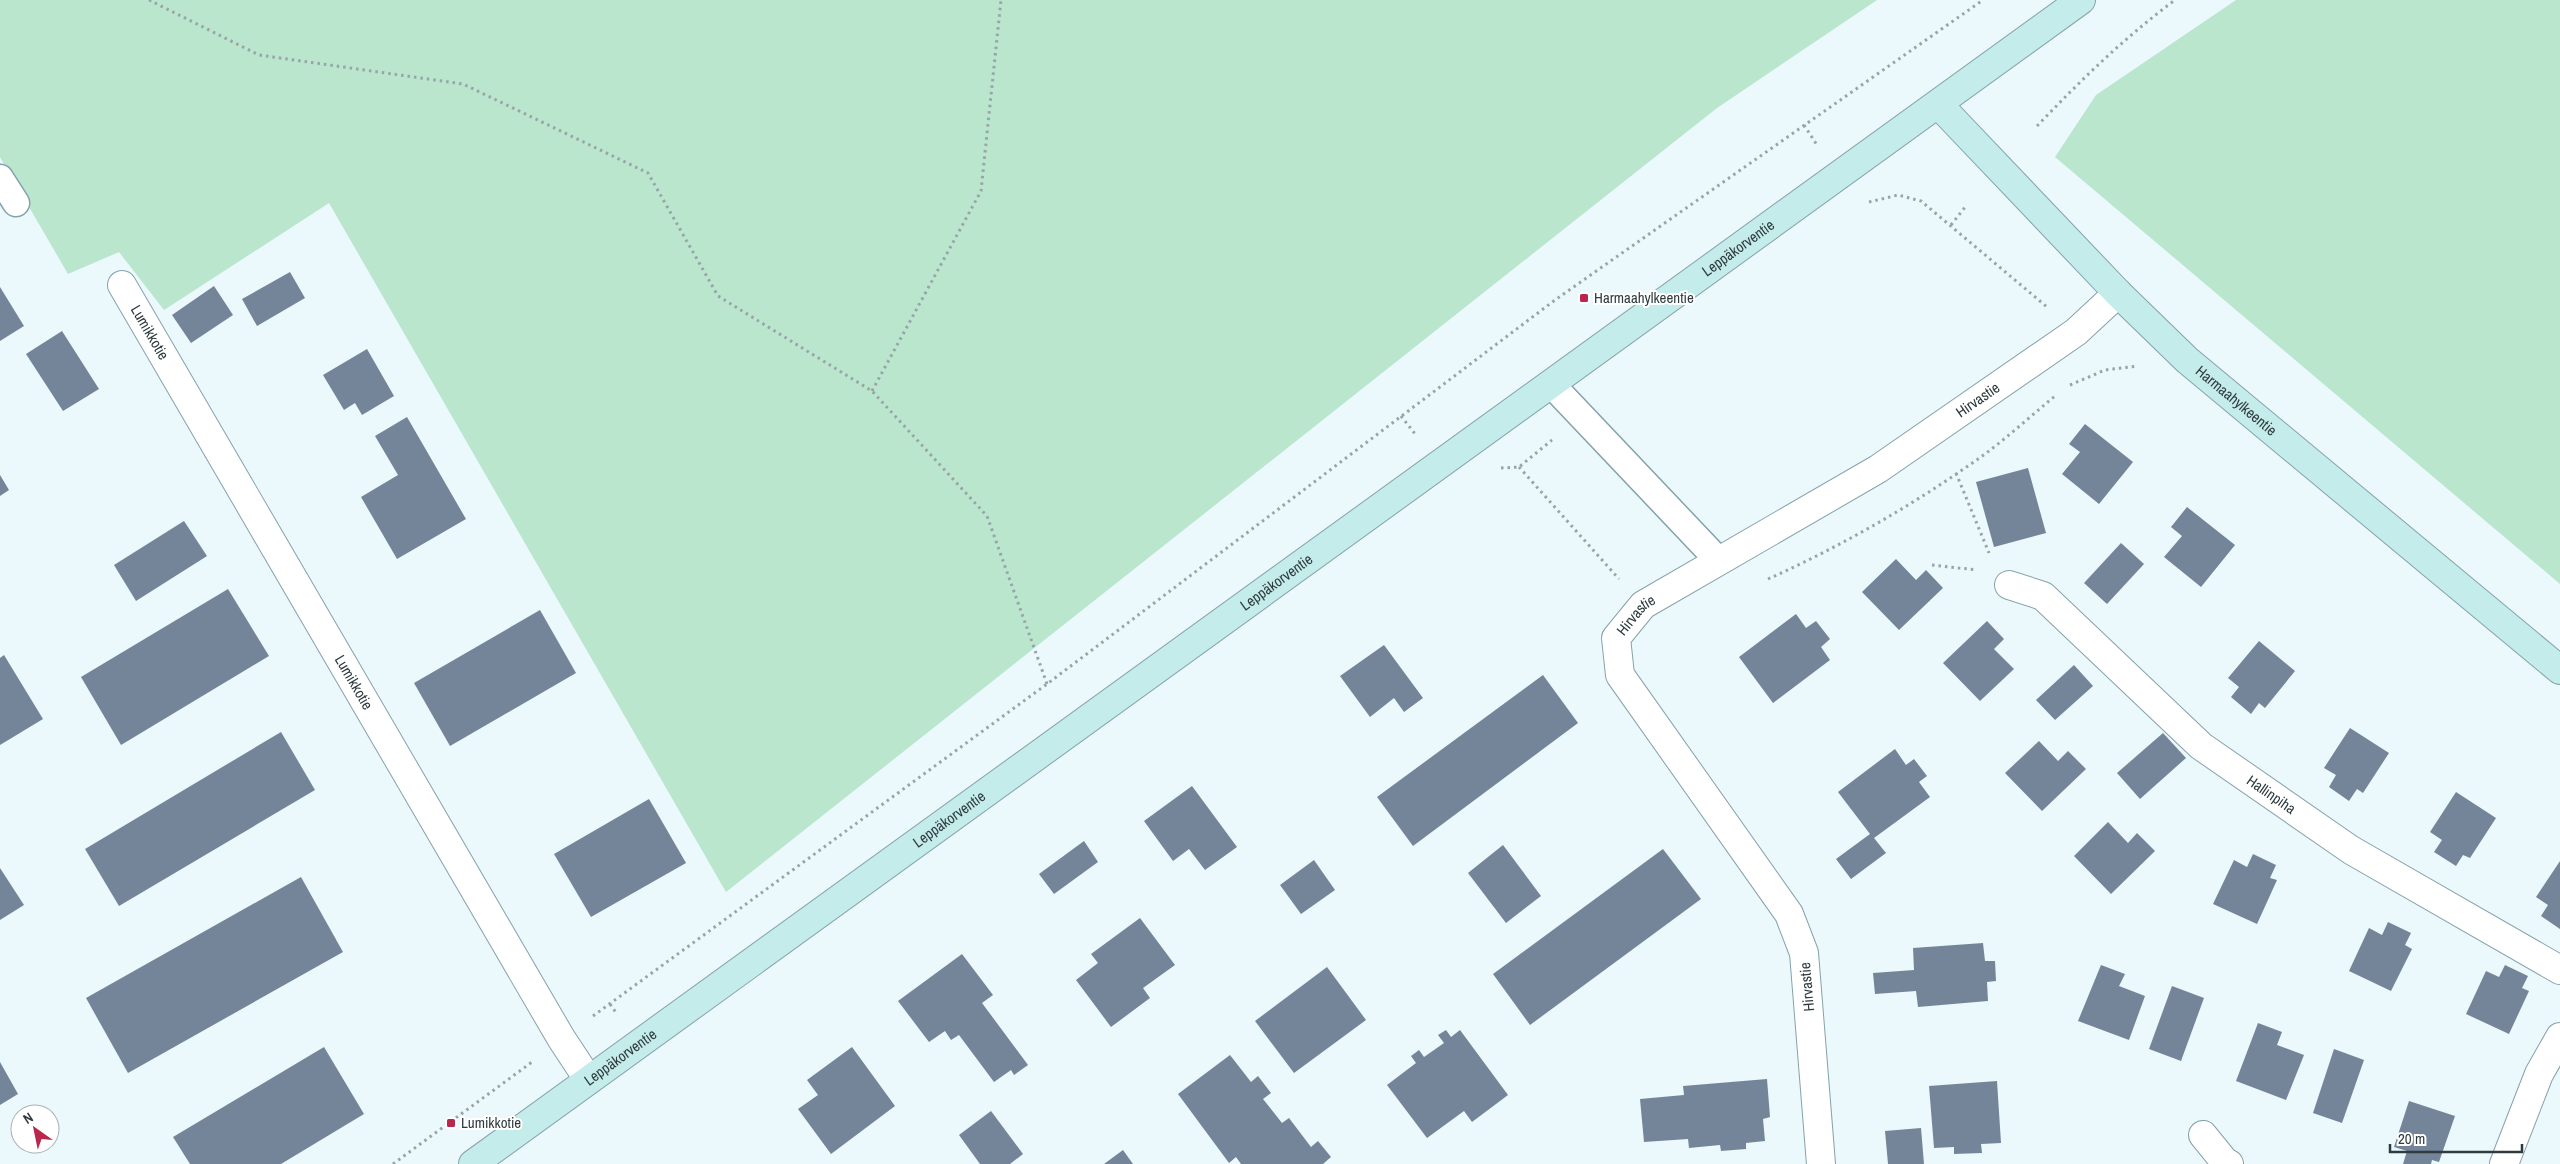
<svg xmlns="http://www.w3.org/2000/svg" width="2560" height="1164" font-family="'Archivo Narrow',sans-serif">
<rect width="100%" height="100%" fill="#ebf8fc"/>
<g fill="#b9e6cd">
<path d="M0,0H1877L1717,108L726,892L329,203L164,310L119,252L68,274L0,157Z"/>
<path d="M2236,0H2560V584L2055,157L2096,95Z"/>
</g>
<g fill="#748599">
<path d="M290,272L305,298L257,326L242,299Z"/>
<path d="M214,286L233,315L191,343L172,315Z"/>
<path d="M0,287L24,326L0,341Z"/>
<path d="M62,331L99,389L63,411L26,354Z"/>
<path d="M367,349L394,396L362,415L355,403L344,410L323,375Z"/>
<path d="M407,417L466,519L397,559L361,497L398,475L375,436Z"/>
<path d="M2085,424L2133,462L2099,504L2062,474L2080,452L2069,444Z"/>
<path d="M2028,468L2046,533L1994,547L1976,482Z"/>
<path d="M0,475L9,490L0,496Z"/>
<path d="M2187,507L2235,545L2201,587L2164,557L2182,536L2171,527Z"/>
<path d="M184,521L207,556L136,601L114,565Z"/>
<path d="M2121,543L2144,564L2107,604L2084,583Z"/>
<path d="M1896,559L1916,580L1926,570L1943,588L1899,630L1862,592Z"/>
<path d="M228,589L269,656L121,745L81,677Z"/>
<path d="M540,610L576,673L450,746L414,683Z"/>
<path d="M1796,614L1806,628L1816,621L1830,639L1821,647L1830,660L1773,703L1739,657Z"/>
<path d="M1987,621L2004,639L1994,649L2014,669L1980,701L1943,663Z"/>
<path d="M2259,641L2295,671L2265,708L2259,703L2251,714L2231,697L2239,687L2228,678Z"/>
<path d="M1384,645L1423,698L1404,712L1394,698L1370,717L1340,676Z"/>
<path d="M4,655L43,719L0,745V658Z"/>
<path d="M2074,665L2093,686L2055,720L2036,700Z"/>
<path d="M1543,675L1578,723L1413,846L1377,797Z"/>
<path d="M2350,728L2389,753L2363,793L2357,789L2349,801L2329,787L2336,775L2324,768Z"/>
<path d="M281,732L315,790L119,906L85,849Z"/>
<path d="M2163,733L2186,758L2140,799L2117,773Z"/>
<path d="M2039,741L2058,761L2068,751L2086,769L2042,811L2005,773Z"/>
<path d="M1895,749L1906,765L1914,759L1927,776L1919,782L1930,797L1874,838L1886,853L1851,879L1836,859L1870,834L1838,792Z"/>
<path d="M1192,786L1237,847L1205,870L1189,849L1173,861L1144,821Z"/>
<path d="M2456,792L2496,818L2470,858L2463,855L2456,866L2434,852L2442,840L2430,832Z"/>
<path d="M649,799L686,863L591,917L554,854Z"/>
<path d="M2108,822L2128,843L2137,833L2155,851L2111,894L2074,856Z"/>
<path d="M1084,841L1098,862L1054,894L1039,874Z"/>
<path d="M1503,845L1541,896L1506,923L1468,873Z"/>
<path d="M1663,849L1701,899L1530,1025L1493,974Z"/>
<path d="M2253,854L2276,865L2270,878L2277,880L2257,924L2213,904L2234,860L2247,867Z"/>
<path d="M1314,860L1335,890L1301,914L1280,885Z"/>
<path d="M2560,861V929L2541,916L2548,905L2536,897Z"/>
<path d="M0,868L24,905L0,920Z"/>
<path d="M301,877L343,952L128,1073L86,998Z"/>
<path d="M1140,918L1175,965L1143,988L1150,998L1111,1027L1076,980L1098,963L1091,954Z"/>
<path d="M2388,922L2411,933L2405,945L2412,949L2391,991L2349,971L2369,928L2382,935Z"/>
<path d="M1983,943L1985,961H1995L1996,981L1987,982L1988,1001L1918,1007L1916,991L1875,994L1873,973L1914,970L1913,948Z"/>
<path d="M962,954L993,995L982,1003L1028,1065L1014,1075L1011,1070L994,1082L959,1035L951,1040L945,1031L929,1042L898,1001Z"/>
<path d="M2101,965L2125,974L2119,986L2145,996L2129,1040L2078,1021Z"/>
<path d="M2505,965L2528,976L2522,988L2529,991L2509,1034L2466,1014L2486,971L2499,977Z"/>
<path d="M1327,967L1366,1020L1294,1073L1255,1021Z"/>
<path d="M2172,986L2204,998L2181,1061L2149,1049Z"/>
<path d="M2258,1023L2282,1032L2277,1045L2304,1055L2286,1100L2236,1081Z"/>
<path d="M1446,1030L1451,1037L1460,1030L1508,1095L1472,1122L1464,1111L1427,1138L1387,1085L1416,1063L1411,1056L1419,1050L1424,1057L1444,1043L1438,1035Z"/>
<path d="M324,1047L364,1114L281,1164H190L173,1137Z"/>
<path d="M852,1047L895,1106L831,1154L798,1109L818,1095L807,1080Z"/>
<path d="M2334,1049L2364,1060L2342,1123L2313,1113Z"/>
<path d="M1230,1055L1251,1082L1258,1076L1271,1093L1263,1099L1282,1123L1289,1118L1311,1147L1318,1141L1331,1157L1323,1164H1241L1236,1157L1229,1163L1178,1094Z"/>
<path d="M0,1062L18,1094L0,1105Z"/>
<path d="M1767,1079L1770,1117L1763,1119L1765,1141L1746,1143V1149L1721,1151L1720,1145L1689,1148L1688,1139L1644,1142L1640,1099L1684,1095L1683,1086Z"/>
<path d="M1997,1081L2001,1143L1981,1144L1982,1153L1954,1154V1147L1934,1148L1929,1086Z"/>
<path d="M2409,1101L2455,1116L2439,1162L2432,1160L2431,1164H2403L2407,1151L2394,1147Z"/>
<path d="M991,1111L1023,1154L1010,1164H980L959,1135Z"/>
<path d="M1921,1128L1924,1164H1888L1885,1131Z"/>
<path d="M1123,1150L1133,1164H1104Z"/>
</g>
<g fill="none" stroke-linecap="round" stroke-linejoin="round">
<defs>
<g id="lane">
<path d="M0,178L16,203"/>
<path d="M1551,384L1718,560"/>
</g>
<g id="street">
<path id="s1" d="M122,285L561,1038L588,1079"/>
<path id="s2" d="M2009,585L2043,596L2201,746L2351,850L2560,970"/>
<path d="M2203,1135L2225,1162L2229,1164"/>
<path id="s3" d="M1821,1164L1804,953L1789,914L1620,675L1616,638L1643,605L1878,469L2076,332L2118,293"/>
<path d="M2504,1164L2539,1074L2560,1037"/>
</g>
<g id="secondary">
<path id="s4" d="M1938,104L2118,293L2187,360L2560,670"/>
<path id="s5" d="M473,1164L2081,0"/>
</g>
</defs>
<use href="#lane" stroke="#85a2ac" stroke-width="29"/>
<use href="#street" stroke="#85a2ac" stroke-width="30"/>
<use href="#secondary" stroke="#85a2ac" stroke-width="30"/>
<g stroke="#98a4a8" stroke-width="3" stroke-dasharray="2.5 4" stroke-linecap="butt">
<path d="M149,0L259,55L463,84L648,173L718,296L872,391L987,516L1047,684"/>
<path d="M1804,125L1817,145"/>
<path d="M2037,126C2081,80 2124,38 2175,0"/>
<path d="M1869,202L1898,195L1921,201L2047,307"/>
<path d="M1951,225L1966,206"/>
<path d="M2070,385L2105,370L2138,366"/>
<path d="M872,391L981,191L1001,0"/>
<path d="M1401,416L1416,435"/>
<path d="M1519,467L1619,579"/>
<path d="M1501,468L1519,467L1552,440"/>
<path d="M1956,473L1989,553"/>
<path d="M1932,565L1977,570"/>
<path d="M1768,579C1844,545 1918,502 1985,454C2009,436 2032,415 2055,396"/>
<path d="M610,1004L617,1014"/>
<path d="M593,1016L1047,684L1555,300L1983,0"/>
<path d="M393,1164L532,1062"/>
</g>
<use href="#lane" stroke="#fff" stroke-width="26"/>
<use href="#street" stroke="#fff" stroke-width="28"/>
<use href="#secondary" stroke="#c4ecea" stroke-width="28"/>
</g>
<g fill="#b9284c" stroke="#fff" stroke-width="2">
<rect x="1579" y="293" width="10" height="10" rx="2.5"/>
<rect x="446" y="1118" width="10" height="10" rx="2.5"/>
</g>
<g text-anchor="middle" stroke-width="4" stroke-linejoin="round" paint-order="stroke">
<g font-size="15" fill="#2f3b3f" stroke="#fff">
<text dy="5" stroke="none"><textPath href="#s5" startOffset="1562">Leppäkorventie</textPath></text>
<text dy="5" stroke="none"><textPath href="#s1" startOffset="55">Lumikkotie</textPath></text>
<text dy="5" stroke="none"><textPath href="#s3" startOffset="1019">Hirvastie</textPath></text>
<text dy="5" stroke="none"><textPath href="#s4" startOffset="421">Harmaahylkeentie</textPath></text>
<text dy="5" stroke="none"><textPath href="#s5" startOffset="992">Leppäkorventie</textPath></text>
<text dy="5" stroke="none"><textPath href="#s3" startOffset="614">Hirvastie</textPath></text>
<text dy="5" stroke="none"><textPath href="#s1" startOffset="460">Lumikkotie</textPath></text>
<text dy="5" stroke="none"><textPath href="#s2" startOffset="339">Hallinpiha</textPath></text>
<text dy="5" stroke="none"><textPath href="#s5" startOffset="588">Leppäkorventie</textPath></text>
<text transform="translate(1807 987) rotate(-95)" y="5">Hirvastie</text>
<text dy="5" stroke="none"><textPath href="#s5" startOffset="182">Leppäkorventie</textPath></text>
</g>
<g font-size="15" fill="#2f3b3f" stroke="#fff" text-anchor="start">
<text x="1594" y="303">Harmaahylkeentie</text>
<text x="461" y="1128">Lumikkotie</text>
</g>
</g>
<g transform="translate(35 1129) rotate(327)"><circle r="24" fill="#ffffff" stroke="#acb1b2"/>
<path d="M0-4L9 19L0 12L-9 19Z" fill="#b9284c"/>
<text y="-8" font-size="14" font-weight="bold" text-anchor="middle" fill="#2f3b3f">N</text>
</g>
<path d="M2390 1144v8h132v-8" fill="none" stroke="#2f3b3f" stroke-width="2.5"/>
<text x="2398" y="1144" font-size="15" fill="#2f3b3f" stroke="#ffffff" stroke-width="4" paint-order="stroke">20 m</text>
</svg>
